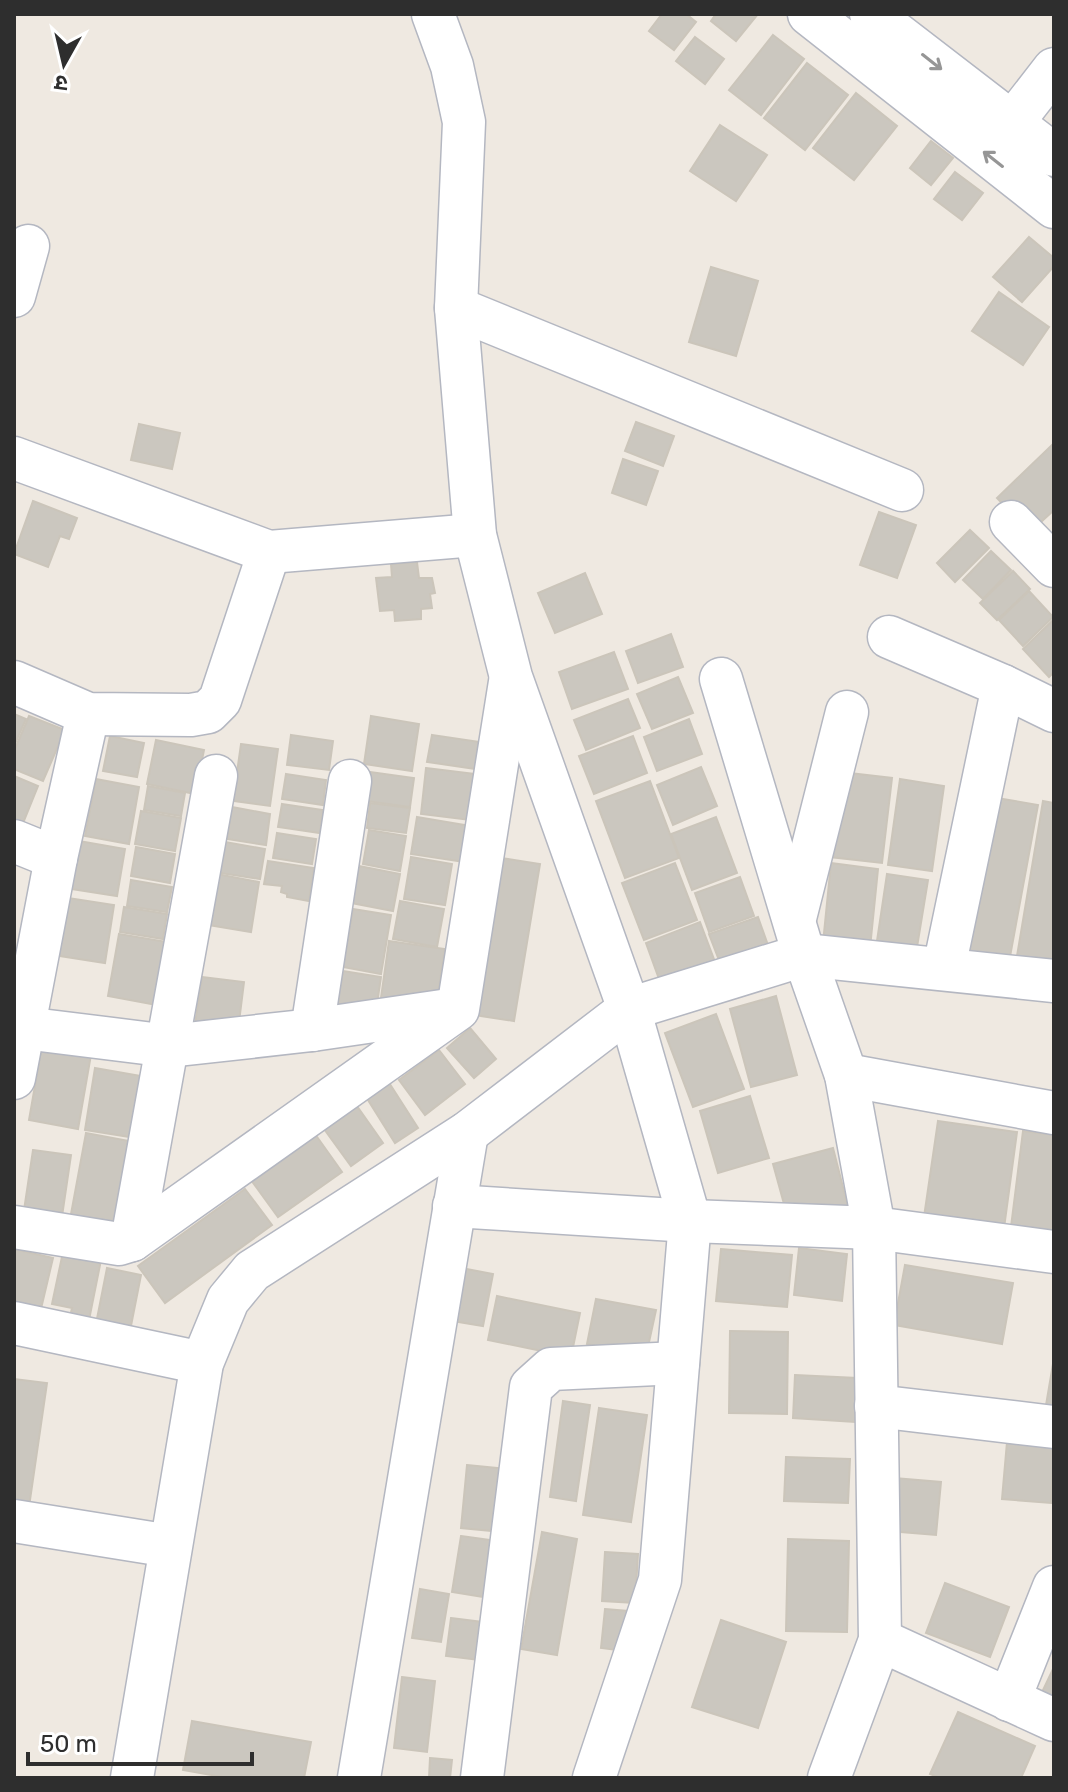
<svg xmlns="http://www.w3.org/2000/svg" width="1068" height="1792" font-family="Rubik,'Noto Sans Devanagari',sans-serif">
<rect width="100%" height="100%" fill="#efe9e1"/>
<g fill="#cbc7bf" stroke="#cbc5ba" stroke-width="2">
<path d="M662,14H686L696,22L674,50L649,31Z"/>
<path d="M716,14H758L736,41L711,21Z"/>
<path d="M773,35L804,59L761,115L729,90Z"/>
<path d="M695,37L724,59L705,84L676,61Z"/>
<path d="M807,63L848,95L805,150L764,118Z"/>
<path d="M856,93L897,126L854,180L813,148Z"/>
<path d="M720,125L767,155L736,201L690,171Z"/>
<path d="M931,141L953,158L931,185L910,168Z"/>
<path d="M955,172L983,193L962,220L934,199Z"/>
<path d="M1029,237L1054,258V266L1022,302L993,277Z"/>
<path d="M711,267L758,281L736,356L689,342Z"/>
<path d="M999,292L1049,327L1023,365L972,331Z"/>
<path d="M636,422L674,436L663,466L625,451Z"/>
<path d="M139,424L180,433L172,469L131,460Z"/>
<path d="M1054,443V510L1030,532L997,498Z"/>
<path d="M623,459L658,471L646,505L612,493Z"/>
<path d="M33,501L77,518L69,539L60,536L48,567L14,554Z"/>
<path d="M879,512L916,525L897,578L860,565Z"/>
<path d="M970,530L989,548L955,582L937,563Z"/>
<path d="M991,551L1011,570L983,599L963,580Z"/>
<path d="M417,562L419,578H432L435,593L430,594L432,608L421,609V619L395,621L394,610L380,611L376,578L392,577L391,564Z"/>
<path d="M1013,571L1030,589L997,620L980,603Z"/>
<path d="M585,573L602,614L555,633L538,593Z"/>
<path d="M1029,591L1053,617L1023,646L999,620Z"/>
<path d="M1054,619V672L1049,677L1023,649Z"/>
<path d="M671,634L683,667L638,683L626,651Z"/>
<path d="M614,652L628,689L572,709L559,672Z"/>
<path d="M678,677L693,713L652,729L637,694Z"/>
<path d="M628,699L640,728L586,750L574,720Z"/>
<path d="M14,714L26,719L14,746Z"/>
<path d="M29,716L65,730L43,781L14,769V751Z"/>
<path d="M371,716L419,724L412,771L364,764Z"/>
<path d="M689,719L702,754L657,771L644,737Z"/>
<path d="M291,735L333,741L329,770L287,765Z"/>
<path d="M432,735L480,742L476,769L427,762Z"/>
<path d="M110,736L144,743L137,777L103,771Z"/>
<path d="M633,736L647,773L594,794L579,756Z"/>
<path d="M156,740L204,750L195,794L147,784Z"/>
<path d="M241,744L278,749L270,806L233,801Z"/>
<path d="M701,767L717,806L673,825L657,785Z"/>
<path d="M426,768L476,774L470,820L421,814Z"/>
<path d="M370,772L414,778L410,807L366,801Z"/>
<path d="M841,772L892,778L882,863L830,857Z"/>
<path d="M286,774L326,780L323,805L282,799Z"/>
<path d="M14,776L38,786L19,833L14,830Z"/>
<path d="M96,779L139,787L129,844L85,836Z"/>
<path d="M900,779L944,786L932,871L888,865Z"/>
<path d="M650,781L679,858L625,878L596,801Z"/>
<path d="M148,786L185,793L181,816L144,810Z"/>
<path d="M997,798L1038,805L1009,962L968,954Z"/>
<path d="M1043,801L1054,803V968L1016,962Z"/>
<path d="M370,803L410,808L406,833L367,828Z"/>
<path d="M282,804L323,810L320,833L278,827Z"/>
<path d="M232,807L270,814L266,845L227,839Z"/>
<path d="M141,811L181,818L175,851L135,844Z"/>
<path d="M417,817L471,826L465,862L411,854Z"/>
<path d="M716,817L737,873L692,890L671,834Z"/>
<path d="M369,830L406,836L400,871L363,864Z"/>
<path d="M277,833L316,839L312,864L273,858Z"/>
<path d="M79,841L125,849L117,896L71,889Z"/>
<path d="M225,842L265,849L260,879L220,873Z"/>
<path d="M136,847L175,854L170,883L131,876Z"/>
<path d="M411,857L452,864L445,905L404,899Z"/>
<path d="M501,858L540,864L514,1021L474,1015Z"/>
<path d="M268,861L314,868L309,901L287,897V894L281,892L282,886L264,884Z"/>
<path d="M675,863L697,920L644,940L622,883Z"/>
<path d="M831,863L878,869L870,948L823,943Z"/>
<path d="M359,866L400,874L393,911L351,903Z"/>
<path d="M217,874L259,882L251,932L208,925Z"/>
<path d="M887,874L928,880L917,947L877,941Z"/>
<path d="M740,877L754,916L709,932L695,893Z"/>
<path d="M131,880L172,887L167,912L127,906Z"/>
<path d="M68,898L114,905L105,963L59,956Z"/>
<path d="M400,901L444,909L437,947L393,939Z"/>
<path d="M124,907L167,914L163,939L120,932Z"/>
<path d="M353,909L391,915L381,974L343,967Z"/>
<path d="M758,917L770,951L722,968L709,934Z"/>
<path d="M700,922L718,970L663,990L646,943Z"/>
<path d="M119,934L167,942L157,1005L108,996Z"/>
<path d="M389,941L445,949L436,1007L381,998Z"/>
<path d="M343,971L381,977L375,1017L336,1011Z"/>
<path d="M202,977L244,982L238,1030L195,1024Z"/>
<path d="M776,996L797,1075L751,1087L730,1009Z"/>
<path d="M716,1014L744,1089L693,1107L665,1033Z"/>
<path d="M470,1028L496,1059L474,1078L447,1048Z"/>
<path d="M43,1040L92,1049L78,1129L29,1120Z"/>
<path d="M439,1050L465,1084L425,1115L399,1080Z"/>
<path d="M95,1068L141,1076L130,1137L85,1130Z"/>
<path d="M386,1078L418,1128L395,1143L363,1092Z"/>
<path d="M750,1096L769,1158L718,1173L700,1111Z"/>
<path d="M352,1099L383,1143L351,1166L319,1122Z"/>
<path d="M938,1121L1017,1132L1004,1228L924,1217Z"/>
<path d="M1023,1131L1054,1135V1241L1010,1235Z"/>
<path d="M86,1133L129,1141L112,1233L69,1225Z"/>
<path d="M315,1134L342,1172L278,1217L251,1180Z"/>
<path d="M833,1148L848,1207L789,1222L773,1164Z"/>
<path d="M33,1150L71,1155L61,1223L23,1217Z"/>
<path d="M245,1189L272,1225L165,1303L138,1266Z"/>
<path d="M799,1248L847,1254L842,1301L794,1295Z"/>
<path d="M14,1249L53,1258L40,1313L14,1307Z"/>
<path d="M721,1249L792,1255L787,1307L716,1301Z"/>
<path d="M63,1252L101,1260L88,1325L69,1321L72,1308L52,1304Z"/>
<path d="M905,1265L1013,1283L1002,1344L894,1325Z"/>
<path d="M456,1267L493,1274L483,1326L446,1320Z"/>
<path d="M107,1268L141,1275L128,1341L94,1334Z"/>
<path d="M497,1296L580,1313L571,1357L488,1340Z"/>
<path d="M596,1299L656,1310L646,1356L587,1344Z"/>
<path d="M730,1331L788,1332L787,1414L729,1413Z"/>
<path d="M1054,1358V1412L1045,1411Z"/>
<path d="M795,1375L857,1378L855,1422L793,1418Z"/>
<path d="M14,1379L47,1383L29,1507L14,1505Z"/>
<path d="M563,1401L590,1405L576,1501L550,1497Z"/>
<path d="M599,1408L647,1415L631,1522L583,1515Z"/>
<path d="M1007,1442L1054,1446L1051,1503L1002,1499Z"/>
<path d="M786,1457L850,1459L848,1503L784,1501Z"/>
<path d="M467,1465L518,1470L512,1533L461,1528Z"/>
<path d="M894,1478L941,1482L936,1535L889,1531Z"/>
<path d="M542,1532L577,1539L557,1655L521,1649Z"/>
<path d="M461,1536L505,1542L496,1599L452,1592Z"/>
<path d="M788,1539L849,1541L847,1632L786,1631Z"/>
<path d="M605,1552L638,1554L635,1603L602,1601Z"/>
<path d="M945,1583L1009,1607L990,1657L926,1633Z"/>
<path d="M420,1589L449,1594L441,1642L412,1638Z"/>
<path d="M605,1609L628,1611L624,1651L601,1648Z"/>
<path d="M451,1618L500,1624L495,1662L446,1656Z"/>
<path d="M721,1620L786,1642L758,1728L692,1707Z"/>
<path d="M1054,1667V1716L1035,1707Z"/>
<path d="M402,1677L435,1681L427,1752L394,1748Z"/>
<path d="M958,1712L1035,1746L1021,1778H940L930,1774Z"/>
<path d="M192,1721L311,1742L304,1778H228L183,1770Z"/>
<path d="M430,1758L452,1760L450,1778H429Z"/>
</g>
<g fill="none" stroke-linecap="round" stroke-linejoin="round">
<defs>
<g id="minor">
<path d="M433,14L452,66L464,122L456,308L475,535L511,677L629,1009L690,1221L660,1580L594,1778"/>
<path d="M809,14L1054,207"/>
<path d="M871,14L1054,155"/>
<path d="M1012,123L1054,69"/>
<path d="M14,296L28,246"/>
<path d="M456,308L902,490"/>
<path d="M14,458L269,552L475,535"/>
<path d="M1011,522L1054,566"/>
<path d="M889,637L1003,686L1054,711"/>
<path d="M721,679L804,955L846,1075L874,1228L880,1640L829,1778"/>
<path d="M14,682L88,714L191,715L208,712L220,700L269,552"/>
<path d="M14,841L56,858"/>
<path d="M795,918L847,712"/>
<path d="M944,968L1003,686"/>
<path d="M24,1028L169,1046L312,1030L449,1010"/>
<path d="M312,1030L350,781"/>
<path d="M846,1075L1054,1113"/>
<path d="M14,1078L56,858L88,714"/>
<path d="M454,1206L690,1221L874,1228L1054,1252"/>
<path d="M14,1227L119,1244L132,1240L458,1009L510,682"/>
<path d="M132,1240L216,776"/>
<path d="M14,1323L202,1363"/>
<path d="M876,1406L1054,1427"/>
<path d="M14,1521L170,1546"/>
<path d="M880,1640L1054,1720"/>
<path d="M1009,1700L1054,1587"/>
<path d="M132,1778L202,1363L228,1300L252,1271L467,1133L629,1009L804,955L1054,981"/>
<path d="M359,1778L467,1133"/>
<path d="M482,1778L531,1387L551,1369L678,1363"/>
</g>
</defs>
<use href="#minor" stroke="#b4b7c1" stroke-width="45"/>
<use href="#minor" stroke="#fff" stroke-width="42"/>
</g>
<defs><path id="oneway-shaft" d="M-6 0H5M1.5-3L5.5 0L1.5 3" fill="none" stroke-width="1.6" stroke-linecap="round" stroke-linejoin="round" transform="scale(2)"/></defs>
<g stroke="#969696">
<use href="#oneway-shaft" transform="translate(932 62) rotate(38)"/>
<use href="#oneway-shaft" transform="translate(993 159) rotate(-142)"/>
</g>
<rect width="1068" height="1792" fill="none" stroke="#2e2e2e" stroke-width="32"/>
<g transform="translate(64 64) rotate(188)" stroke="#ffffff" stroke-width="6" paint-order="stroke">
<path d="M0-6L14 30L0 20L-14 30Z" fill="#2e2e2e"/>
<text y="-12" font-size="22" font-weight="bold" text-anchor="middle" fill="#2e2e2e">उ</text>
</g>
<path d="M28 1752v12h224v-12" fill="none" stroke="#2e2e2e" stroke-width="4"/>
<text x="40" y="1752" font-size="24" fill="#2e2e2e" stroke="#ffffff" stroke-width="6" paint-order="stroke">50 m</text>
</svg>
